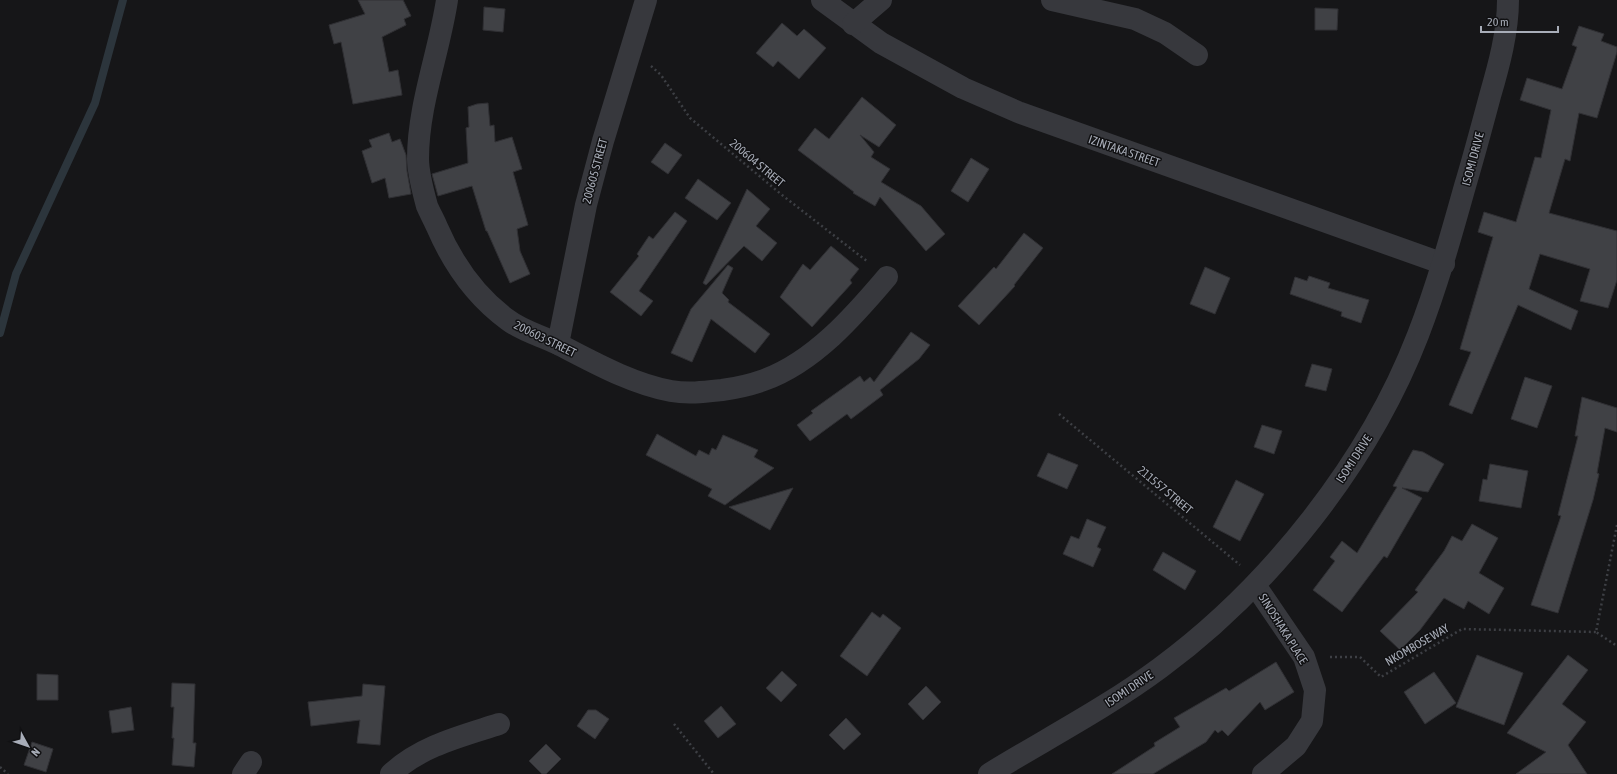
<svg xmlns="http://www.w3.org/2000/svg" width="1617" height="774" font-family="'Asap Condensed',sans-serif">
<rect width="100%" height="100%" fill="#161618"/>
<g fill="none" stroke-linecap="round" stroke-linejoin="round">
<path stroke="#2c353c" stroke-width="8" d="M0,333L16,274L95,103L123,0"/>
</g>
<g fill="#404145" stroke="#303034">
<path d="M358,0H403L411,16L404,19L406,25L382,37L389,72L398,70L402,95L353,104L341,42L334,44L329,25L365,14Z"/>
<path d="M484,7L505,9L503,32L483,30Z"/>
<path d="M1315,8L1338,9L1337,30H1315Z"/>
<path d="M782,23L797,36L804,29L826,48L799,79L778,61L773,67L756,53Z"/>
<path d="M1579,26L1604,34L1601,41L1617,47V52L1597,118L1579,113L1570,161L1565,159L1549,213L1617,231V280L1608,308L1580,301L1590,269L1540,254L1529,289L1578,311L1571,330L1518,305L1472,414L1449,405L1471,352L1460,349L1493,237L1478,232L1484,212L1516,222L1535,157L1541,158L1551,110L1520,100L1527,78L1562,89L1577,47L1572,45Z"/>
<path d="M862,97L896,125L879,147L860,135L874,152L871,157L890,169L881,182L921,206L945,234L926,251L880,197L875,206L853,193L854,192L798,150L815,128L829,139Z"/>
<path d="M488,103L490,126L494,125L495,142L512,137L522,169L513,172L528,225L517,229L520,251L530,274L510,283L487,231H486L472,186L438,196L432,174L468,163L466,128L469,127L468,107L477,104Z"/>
<path d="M389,133L392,142L400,139L406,155L407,171L411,194L389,198L385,178L372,183L362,151L372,147L369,140Z"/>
<path d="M665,143L682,155L668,174L651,162Z"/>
<path d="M971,158L989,169L968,202L951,191Z"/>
<path d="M698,179L731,203L717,220L685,198Z"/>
<path d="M747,189L770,209L756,226L777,243L762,261L744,246L706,285L703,283Z"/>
<path d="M675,212L687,221L639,291L653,301L641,316L610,292L639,256L637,254L649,236L653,239Z"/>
<path d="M1024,233L1043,248L1014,285L1015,286L979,325L958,306L994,267L996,269Z"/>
<path d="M831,246L859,269L850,280L852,283L812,327L780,297L803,264L810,270Z"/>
<path d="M728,265L733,268L722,293L729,300L728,302L770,334L755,353L711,319L692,362L671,353L691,309Z"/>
<path d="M1205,267L1230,278L1215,314L1190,304Z"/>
<path d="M1309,276L1330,283L1328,288L1369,300L1361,323L1341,316L1342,312L1290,294L1295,277L1307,281Z"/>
<path d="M911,332L930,345L919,359L880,390L883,395L851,419L847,414L810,441L797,425L813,413L811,411L860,376L864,382L870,377L874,382Z"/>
<path d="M1312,364L1332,369L1326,391L1305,386Z"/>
<path d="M1525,377L1552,386L1537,428L1511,419Z"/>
<path d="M1582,397L1617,408V432L1605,428L1597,473L1599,474L1593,500L1558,613L1531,605L1561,516L1558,515L1578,436H1575Z"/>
<path d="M1262,425L1282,431L1274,454L1254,447Z"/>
<path d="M657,434L696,456L699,450L709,455L712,448L716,450L723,435L758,450L754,457L774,468L725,505L708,496L712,489L646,455Z"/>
<path d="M1413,450L1423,452L1444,464L1428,492L1402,488L1422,498L1387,558L1384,556L1342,612L1313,590L1335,561L1330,557L1342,541L1357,553L1397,487L1393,486Z"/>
<path d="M1048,453L1078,465L1067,489L1037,476Z"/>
<path d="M1490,464L1528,471L1521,508L1479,501L1483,479L1487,480Z"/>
<path d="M1236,480L1264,494L1240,541L1213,527Z"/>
<path d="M793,488L770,530L729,507Z"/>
<path d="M1087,519L1106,527L1097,547L1101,549L1093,567L1063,554L1071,536L1079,539Z"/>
<path d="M1472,524L1498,538L1479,573L1504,588L1489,614L1468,601L1464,609L1444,598L1420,630L1400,650L1380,631L1418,592L1415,590L1444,551L1452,536L1462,541Z"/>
<path d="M1163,552L1196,571L1185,590L1153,570Z"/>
<path d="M872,612L880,618L883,614L901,628L867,676L840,656Z"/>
<path d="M1477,655L1523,673L1504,725L1456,707Z"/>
<path d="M1568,655L1588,670L1562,704L1586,722L1568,745L1587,774H1516L1546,752L1507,733Z"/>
<path d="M1276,662L1294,692L1265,710L1260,702L1228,736L1222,730L1218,733L1215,730L1206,742L1153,774H1112L1155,746L1154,743L1180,727L1174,718L1226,688L1229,691Z"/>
<path d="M782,671L797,685L781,702L766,688Z"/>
<path d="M1434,672L1456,703L1425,724L1404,692Z"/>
<path d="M37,674L58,675V700H37Z"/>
<path d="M172,683L195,684L193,743H196L194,767L172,765L174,738H172L174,707H171Z"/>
<path d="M363,684L385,686L380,745L357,743L360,720L311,726L308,702L362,696Z"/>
<path d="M926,686L941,702L923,720L908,704Z"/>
<path d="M721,706L736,724L718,738L704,721Z"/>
<path d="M131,707L134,730L112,733L109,711Z"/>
<path d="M588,710H596L609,719L595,739L577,726Z"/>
<path d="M846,718L861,734L844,750L829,735Z"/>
<path d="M32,742L53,749L46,772L24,765Z"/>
<path d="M546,744L561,759L546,774H542L529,761Z"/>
</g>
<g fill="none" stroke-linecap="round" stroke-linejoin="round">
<g stroke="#3d3f44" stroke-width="2.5" stroke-dasharray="2 3" stroke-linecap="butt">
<path d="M651,66L661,75L690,118L782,195L868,262"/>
<path d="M1059,414L1240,565"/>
<path d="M1617,525L1596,632L1617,646"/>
<path d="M1330,657H1360L1381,677L1462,629L1596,632"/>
<path d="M674,724L714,774"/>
<path d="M0,767L8,774"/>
</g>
<g stroke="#37383d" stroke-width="22">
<path d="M447,0C439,53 418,105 418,159C418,170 424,195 427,206C430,213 434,220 437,227C453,264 475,296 508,320C522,331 542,336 558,344C593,362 632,384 671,391C688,394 704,392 722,390C736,388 750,385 764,380C814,362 854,316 887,277"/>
<path d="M822,0L881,43L963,88L1018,112L1444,264"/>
<path d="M1052,0L1135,19L1165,33L1197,55"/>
<path d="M853,24L881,0"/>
<path d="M558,344L586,205L603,141L646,0"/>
<path d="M1255,585L1304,657L1315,690L1312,721L1296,746L1263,774"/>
<path d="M243,774L251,762"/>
<path d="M391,774C420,746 462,736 499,724"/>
<path d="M989,774C1046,739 1106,708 1160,668C1270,587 1369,462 1418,335C1437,286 1451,236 1465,186C1474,156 1482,126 1490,96C1499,65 1508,32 1508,0"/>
</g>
</g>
<g text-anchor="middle" stroke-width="3" stroke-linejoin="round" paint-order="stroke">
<g font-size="12" fill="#a8adb8" stroke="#111113">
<text transform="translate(1124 151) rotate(19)" y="4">IZINTAKA STREET</text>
<text transform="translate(1473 159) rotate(-75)" y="4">ISOMI DRIVE</text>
<text transform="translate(757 163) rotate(40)" y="4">200604 STREET</text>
<text transform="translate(595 171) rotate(-75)" y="4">200605 STREET</text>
<text transform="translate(545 339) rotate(26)" y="4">200603 STREET</text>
<text transform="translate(1354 459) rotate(-57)" y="4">ISOMI DRIVE</text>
<text transform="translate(1165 490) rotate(40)" y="4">211557 STREET</text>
<text transform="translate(1283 629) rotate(58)" y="4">SINOSHAKA PLACE</text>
<text transform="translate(1417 645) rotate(-30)" y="4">NKOMBOSE WAY</text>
<text transform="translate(1129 689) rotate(-34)" y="4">ISOMI DRIVE</text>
</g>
</g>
<g transform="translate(28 746) rotate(130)" stroke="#111113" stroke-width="3" paint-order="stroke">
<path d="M0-3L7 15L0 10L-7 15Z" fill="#a8adb8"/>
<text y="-6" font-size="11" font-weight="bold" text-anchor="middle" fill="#a8adb8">N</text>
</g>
<path d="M1481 26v6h77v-6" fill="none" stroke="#a8adb8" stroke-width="2"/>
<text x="1487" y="26" font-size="12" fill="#a8adb8" stroke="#111113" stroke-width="3" paint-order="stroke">20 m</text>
</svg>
